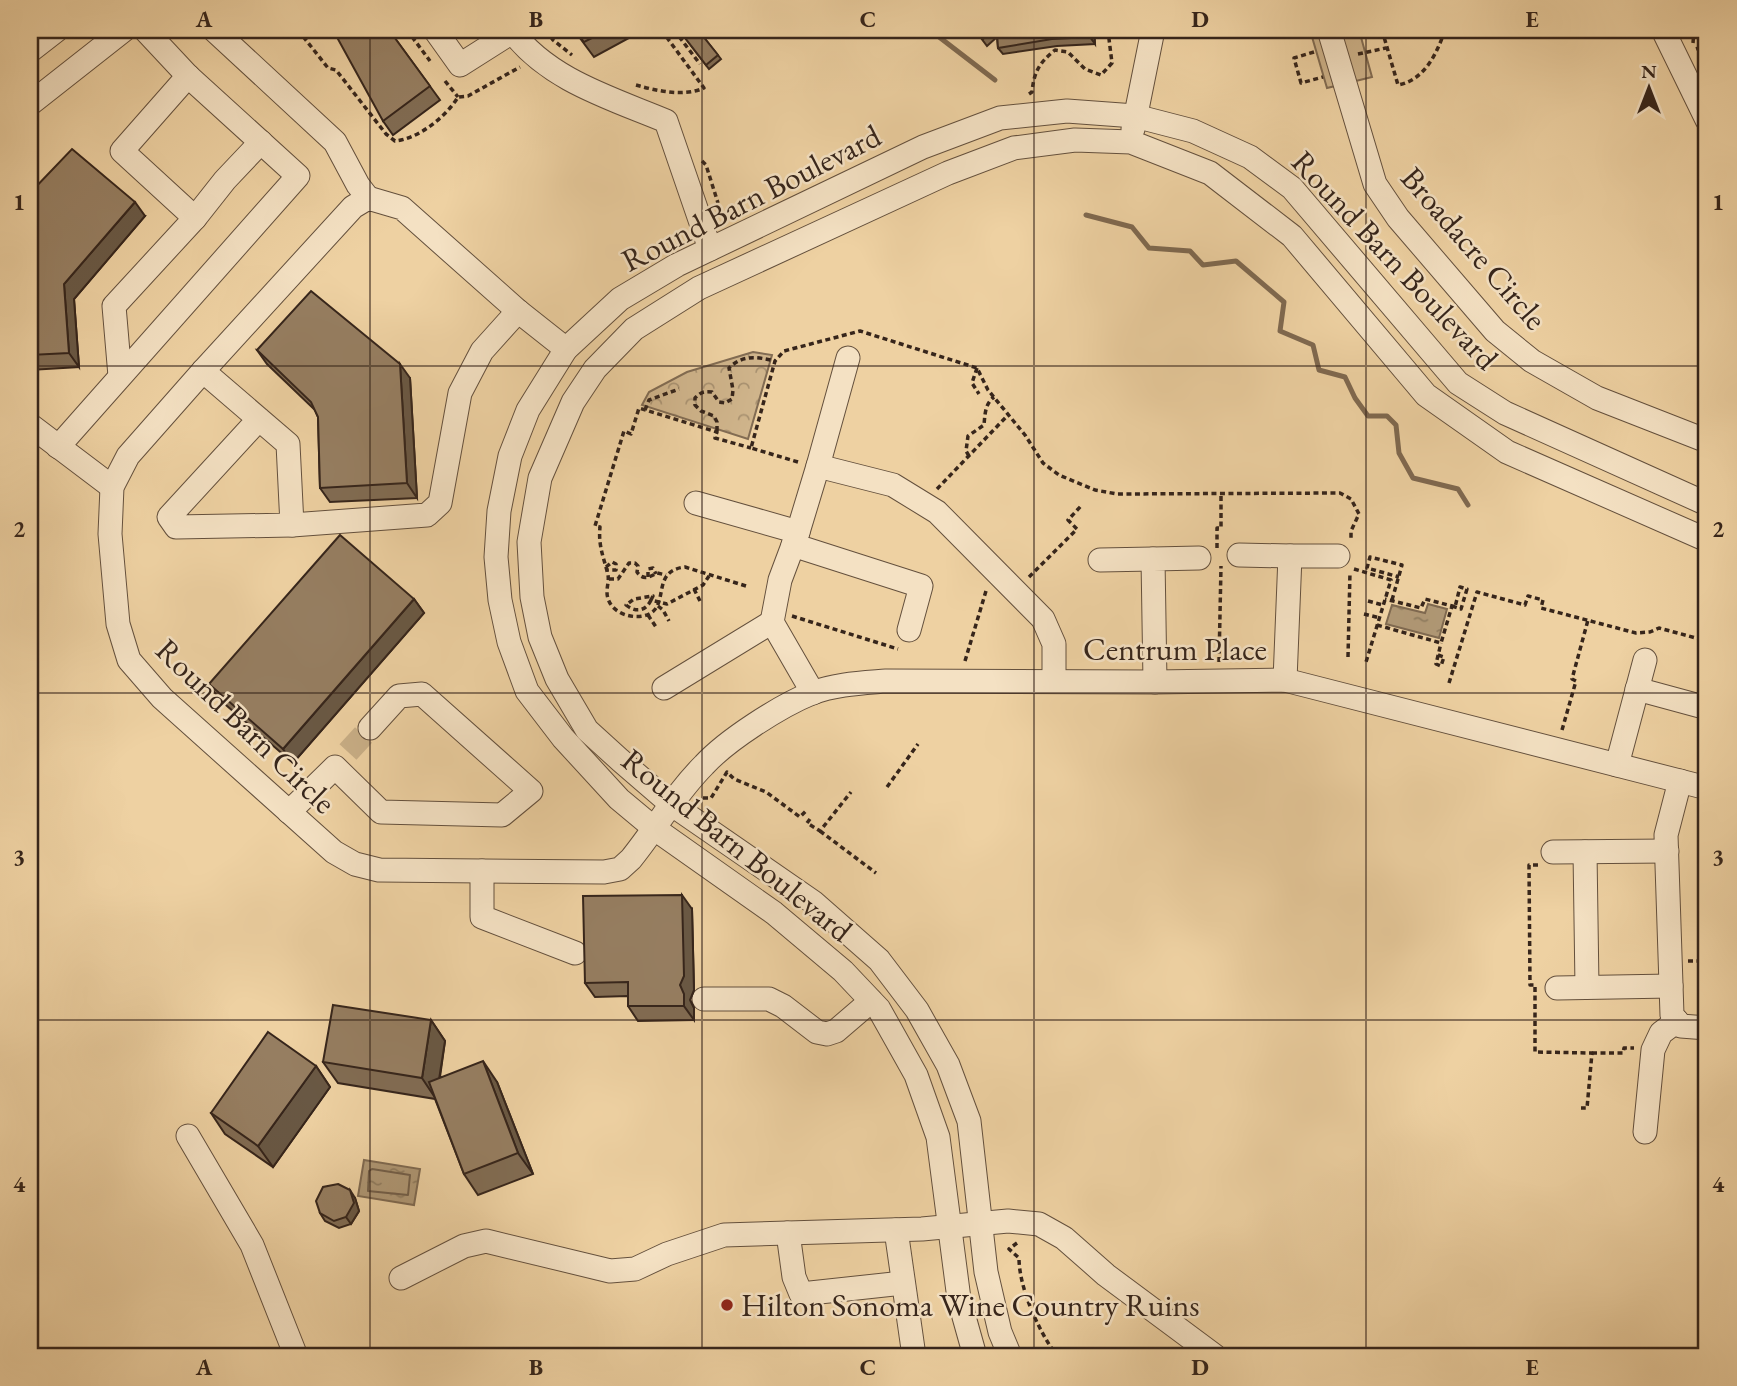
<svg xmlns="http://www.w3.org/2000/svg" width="1737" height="1386" font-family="'EB Garamond',serif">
<defs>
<pattern id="park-crowns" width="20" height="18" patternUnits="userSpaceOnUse" patternTransform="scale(1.75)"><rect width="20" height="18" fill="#cfb48b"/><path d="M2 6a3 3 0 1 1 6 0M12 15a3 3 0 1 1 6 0" fill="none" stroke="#a99271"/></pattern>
<pattern id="water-ripples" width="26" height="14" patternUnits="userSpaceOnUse" patternTransform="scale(1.75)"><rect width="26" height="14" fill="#af9774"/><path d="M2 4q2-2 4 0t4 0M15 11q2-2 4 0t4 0" fill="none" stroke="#8f7b5e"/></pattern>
</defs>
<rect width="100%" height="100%" fill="#eed1a2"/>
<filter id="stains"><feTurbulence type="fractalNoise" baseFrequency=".00286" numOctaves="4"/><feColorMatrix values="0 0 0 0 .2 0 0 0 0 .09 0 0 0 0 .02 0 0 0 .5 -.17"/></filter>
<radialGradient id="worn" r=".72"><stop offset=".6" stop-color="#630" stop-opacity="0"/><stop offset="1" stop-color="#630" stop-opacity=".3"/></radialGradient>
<path fill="#cfb48b" stroke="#826c53" stroke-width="2" d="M1310,30H1359L1372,77L1327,88Z"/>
<path fill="url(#park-crowns)" stroke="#826c53" stroke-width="2" d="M753,352L772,355L748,439L642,405L649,392L687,372Z"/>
<g fill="url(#water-ripples)" stroke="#7f6950" stroke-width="2">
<path d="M1428,604L1447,609L1439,638L1386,624L1392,605L1425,613Z"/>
<path d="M364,1160L420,1169L414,1205L358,1196Z"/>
</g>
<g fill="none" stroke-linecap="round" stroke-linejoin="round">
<path stroke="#725e48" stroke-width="2" d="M372,1169L410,1175L408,1195L368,1191L369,1171Z"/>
<g stroke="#7f6950" stroke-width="5">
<path d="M930,30L995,80"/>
<path d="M1086,215L1132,227L1149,248L1190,251L1203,265L1236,261L1284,302L1280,331L1313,345L1319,370L1345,377L1355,398L1368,416H1387L1396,425L1399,453L1413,478L1458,489L1468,505"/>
</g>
<path stroke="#c9af87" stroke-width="23" stroke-dasharray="23 11" stroke-linecap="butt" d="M348,752L370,728"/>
<defs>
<g id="minor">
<path d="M214,30L335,142L358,185L368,198"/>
<path d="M435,30L460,65L512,32"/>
<path d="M511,30C548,80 611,98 666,121L710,249"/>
<path d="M1329,30L1375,184L1398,218L1495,331L1532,361L1597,398L1707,441"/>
<path d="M1663,30L1707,120"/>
<path d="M30,51L57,30"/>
<path d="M30,104L124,30"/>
<path d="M1133,129L1153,30"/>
<path d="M195,218L225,180L261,142"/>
<path d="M566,349L518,311L402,208L368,198L353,207L203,371L128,456L112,487L110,534L118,624L129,660L162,698L334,852L355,864L379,870L604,872L620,869L631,859C656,828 676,793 704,765C727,740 780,706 812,693C835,684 862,683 886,681L1155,682L1285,680L1707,788"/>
<path d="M203,371L288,444L292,525L176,527L169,517L259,419"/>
<path d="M120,376L114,306L195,218L122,151L188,76"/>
<path d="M30,425L112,487"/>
<path d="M58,447L298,176L188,76L145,30"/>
<path d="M818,466L848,358"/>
<path d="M696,503L798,532"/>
<path d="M292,525L427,515L440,503L460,393L482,351L518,311"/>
<path d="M793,545L921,586L909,630"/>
<path d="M1239,555L1290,556"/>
<path d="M1100,560L1153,559"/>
<path d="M1285,680L1290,556H1338"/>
<path d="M1155,682L1153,559L1199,558"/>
<path d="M664,688L772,622"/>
<path d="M1637,689L1707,708"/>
<path d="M813,693L772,622L780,580L798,532L818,466L893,485L937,512L1043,619L1054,644V681"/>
<path d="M1617,765L1645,660"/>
<path d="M1680,781L1666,835L1672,1015L1681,1026L1707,1028"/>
<path d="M289,812L335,767L381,812L502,815L531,791L422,694L399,696L370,728"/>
<path d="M1553,852L1667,851"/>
<path d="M1585,852L1587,987"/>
<path d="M482,871V917L575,953"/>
<path d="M1557,988L1671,986"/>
<path d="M704,999H769L783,1006L817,1032L827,1034L836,1031L871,1001"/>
<path d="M1645,1132L1653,1050L1661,1033L1677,1021"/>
<path d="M188,1136L252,1245L296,1356"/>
<path d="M896,1230L914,1356"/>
<path d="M788,1233L794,1277L801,1294L903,1283"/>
<path d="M401,1278L464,1246L486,1241L610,1271L635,1269L667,1254L724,1235L922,1229L1008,1221L1039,1224L1064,1238L1106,1275L1215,1356"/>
<path d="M975,1356L959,1299L938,1137L916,1075L879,1009L843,971L774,913L655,829L619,799L563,738L527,691L509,642L500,600L496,557L499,511L510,456L528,410L566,349L620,299L677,265L923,147L1000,118L1067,111L1135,116L1193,131L1250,157L1292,188L1458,383L1505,413L1707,504"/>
<path d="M1010,1356L1000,1332L986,1272L969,1121L948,1065L917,1010L879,960L813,902L671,804L620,760L587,730L557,679L540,637L532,597L529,542L540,478L573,402L595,369L634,329L699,288L948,173L1014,148L1075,140L1131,142L1210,173L1292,236L1426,395L1507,452L1707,540"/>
</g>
</defs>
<use href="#minor" stroke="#64503d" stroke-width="25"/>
<g stroke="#36251b" stroke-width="3.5" stroke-dasharray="5 3.5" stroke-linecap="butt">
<path d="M298,30L328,68L336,70L386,134L395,141C418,139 446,117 458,97L468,96L520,67"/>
<path d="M407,30L430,61"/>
<path d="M546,30L553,40L572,55"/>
<path d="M644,30H645"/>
<path d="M674,30L700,64"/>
<path d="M1382,30L1398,85C1425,80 1437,53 1445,30"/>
<path d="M1693,43L1694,30"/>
<path d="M1696,49L1707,45"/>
<path d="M1314,52L1294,58L1301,83L1323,77"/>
<path d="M1358,54L1386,48"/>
<path d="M445,81L458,97"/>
<path d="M636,85C657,91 684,97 704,88L668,39L664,30"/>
<path d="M1029,94L1032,92C1034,72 1039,63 1055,50L1068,52L1085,69L1101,75L1112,63L1109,39L1113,30"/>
<path d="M702,161L706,165L718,203"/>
<path d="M977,368L972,383L979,394"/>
<path d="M645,410L649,400L679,389"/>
<path d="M717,431V422L714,416L701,411L695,405V398C701,392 704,391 712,392L719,402L725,403L732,399L733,390L729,368C743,354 758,357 775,361"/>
<path d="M969,456L966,451L968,436L984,425C985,414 985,404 994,397"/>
<path d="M798,462L751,448L775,361L784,351L860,331L977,368L988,390L1025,435L1043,463L1059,475L1095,490L1117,494L1340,493L1351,499L1359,514L1351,531V540"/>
<path d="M937,489L1008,415"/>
<path d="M1217,548V528H1221V493"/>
<path d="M606,567L612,562L616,564V570H607"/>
<path d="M1354,569L1391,580L1366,662"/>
<path d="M648,577V569L653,568L656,574"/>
<path d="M1029,577L1077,529L1068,520L1081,506"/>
<path d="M609,579H618L629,563H635L638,566L637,572C643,581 650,577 657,573L666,575"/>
<path d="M746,586L685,567C648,571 673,610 643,616C627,619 607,610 607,592C607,586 609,581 608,575C604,558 598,546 600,527L595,526L624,431L631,434L639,408L717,432L715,438L751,448"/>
<path d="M694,589L700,601"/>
<path d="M651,600C646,611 636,613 626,605L634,599L653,596L651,600L667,604L703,585L709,576"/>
<path d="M1392,600L1402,565L1370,557L1367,568L1399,577"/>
<path d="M1368,601L1383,605"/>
<path d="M658,606L663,610L669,621"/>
<path d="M1452,606L1461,609L1467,589L1460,587L1455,607"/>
<path d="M1364,614L1380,618"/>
<path d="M648,615L656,627"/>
<path d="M792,616L898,649"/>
<path d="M1377,625L1441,643L1452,606L1425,599L1421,608L1385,599"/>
<path d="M1438,655L1444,657L1441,666L1436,664L1441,643"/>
<path d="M1348,657L1350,572"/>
<path d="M965,661L986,591"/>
<path d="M1219,662L1221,566"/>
<path d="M1449,683L1477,592L1525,605L1528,596L1543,600L1541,608L1636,633L1650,632L1659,628L1707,641"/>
<path d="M1562,730L1576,681L1572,679L1588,620"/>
<path d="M887,787L918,744"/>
<path d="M703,798H711L727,772L734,779L766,792L800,817L806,811"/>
<path d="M810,819L807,823L820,831L851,792"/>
<path d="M820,831L876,873"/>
<path d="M1538,865H1529L1530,985H1535V1052L1592,1053L1587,1108H1581"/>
<path d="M1688,961H1707"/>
<path d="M1592,1053H1623L1624,1048H1634"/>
<path d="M1017,1243L1009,1249L1019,1258C1019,1288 1039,1332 1057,1356"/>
</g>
<use href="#minor" stroke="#f4e1c3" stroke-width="23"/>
</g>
<g fill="#816c53" stroke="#36251b" stroke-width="2">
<path d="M389,30L440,100L393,135L383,121Z"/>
<path d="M574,30H638L640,32L594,57Z"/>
<path d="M679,30H698L721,59L709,69Z"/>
<path d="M975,30H994L997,33L1018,30H1094L1095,44L1057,46L1003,54L998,48L997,37L987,46Z"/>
<path d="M30,193L145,216L74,299L79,367L30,370Z"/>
<path d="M257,350L410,378L417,498L330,502L320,488L318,417L315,410L267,364Z"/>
<path d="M414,599L424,613L293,763L219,699L209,684Z"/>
<path d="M692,909L694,990L690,1000L694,1008V1020L638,1021L628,1006V996L595,997L585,983Z"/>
<path d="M431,1020L445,1041L440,1077L497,1082L533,1174L478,1195L464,1174L435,1099L338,1083L323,1062Z"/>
<path d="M316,1066L330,1087L273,1167L225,1134L211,1113Z"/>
<path d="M355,1198L359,1211L351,1224L339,1228L325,1221L320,1213Z"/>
</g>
<g fill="#695844" stroke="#36251b" stroke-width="2">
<path d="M1090,30H1094L1095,44L1090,37Z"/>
<path d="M135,202L145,216L74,299L79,367L69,353L64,284Z"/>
<path d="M400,364L410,378L417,498L407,483Z"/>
<path d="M414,599L424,613L293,763L283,749Z"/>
<path d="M682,895L692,909L694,990L690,1000L694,1008V1020L684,1006L680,985Z"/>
<path d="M431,1020L445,1041L436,1099L422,1078Z"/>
<path d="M483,1061L497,1082L533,1174L518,1153Z"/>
<path d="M316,1066L330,1087L273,1167L258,1146Z"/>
<path d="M350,1190L355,1198L359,1211L351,1224L346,1217Z"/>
</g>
<g fill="#967e61" stroke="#36251b" stroke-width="2">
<path d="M333,30H389L430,86L383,121Z"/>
<path d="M575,30H608L584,42Z"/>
<path d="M679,30H698L718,55L706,65Z"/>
<path d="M975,30H993L983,39Z"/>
<path d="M1018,30H1090V37L1052,39L998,48L997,33Z"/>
<path d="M72,149L135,202L64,284L69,353L30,355V193Z"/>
<path d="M311,291L400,364L407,483L320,488L318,417L311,402L257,350Z"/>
<path d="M340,535L414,599L283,749L209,684Z"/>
<path d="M682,895L684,976L680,985L684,994V1006H628V982L585,983L583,896Z"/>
<path d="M333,1005L431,1020L422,1078L323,1062Z"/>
<path d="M268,1032L316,1066L258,1146L211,1113Z"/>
<path d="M483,1061L518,1153L464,1174L429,1082Z"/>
<path d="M338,1184L350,1190L354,1203L346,1217L334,1221L320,1213L316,1201L323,1187Z"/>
</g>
<path fill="none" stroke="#36251b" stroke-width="2" stroke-opacity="0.55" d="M370,30V1356M702,30V1356M1034,30V1356M1366,30V1356M30,366H1707M30,693H1707M30,1020H1707"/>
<circle fill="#8f2418" stroke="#f4e1c3" stroke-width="2.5" cx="727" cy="1305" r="7"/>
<g text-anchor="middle" stroke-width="5" stroke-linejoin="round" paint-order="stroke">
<g font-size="32" fill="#36251b" stroke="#f4e1c3">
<text transform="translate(751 198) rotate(-27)" y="11">Round Barn Boulevard</text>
<text transform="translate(1474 248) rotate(49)" y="11">Broadacre Circle</text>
<text transform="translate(1395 260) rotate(47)" y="11">Round Barn Boulevard</text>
<text x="1175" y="660">Centrum Place</text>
<text transform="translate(246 726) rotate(44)" y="11">Round Barn Circle</text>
<text transform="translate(737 845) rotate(39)" y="11">Round Barn Boulevard</text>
</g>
<g font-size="32" fill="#36251b" stroke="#f4e1c3" text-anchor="start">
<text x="741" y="1316">Hilton Sonoma Wine Country Ruins</text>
</g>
</g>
<rect width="1737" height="1386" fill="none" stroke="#eed1a2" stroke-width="77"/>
<g transform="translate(1649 88)" stroke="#f4e1c3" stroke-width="5" paint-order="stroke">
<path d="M0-5L12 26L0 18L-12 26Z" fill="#36251b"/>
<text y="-10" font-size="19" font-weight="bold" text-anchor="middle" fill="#36251b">N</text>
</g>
<rect x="38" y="38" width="1660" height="1310" fill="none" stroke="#36251b" stroke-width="2.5"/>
<g font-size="23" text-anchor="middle" font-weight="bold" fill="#36251b">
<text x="204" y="27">A</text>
<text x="536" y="27">B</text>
<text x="868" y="27">C</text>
<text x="1200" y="27">D</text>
<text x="1532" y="27">E</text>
<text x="19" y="210">1</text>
<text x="1718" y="210">1</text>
<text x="19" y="537">2</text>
<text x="1718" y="537">2</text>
<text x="19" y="865">3</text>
<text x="1718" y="865">3</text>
<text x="19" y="1192">4</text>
<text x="1718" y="1192">4</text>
<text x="204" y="1375">A</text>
<text x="536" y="1375">B</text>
<text x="868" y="1375">C</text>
<text x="1200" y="1375">D</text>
<text x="1532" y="1375">E</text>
</g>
<rect width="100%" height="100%" filter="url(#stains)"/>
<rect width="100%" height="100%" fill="url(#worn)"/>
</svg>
